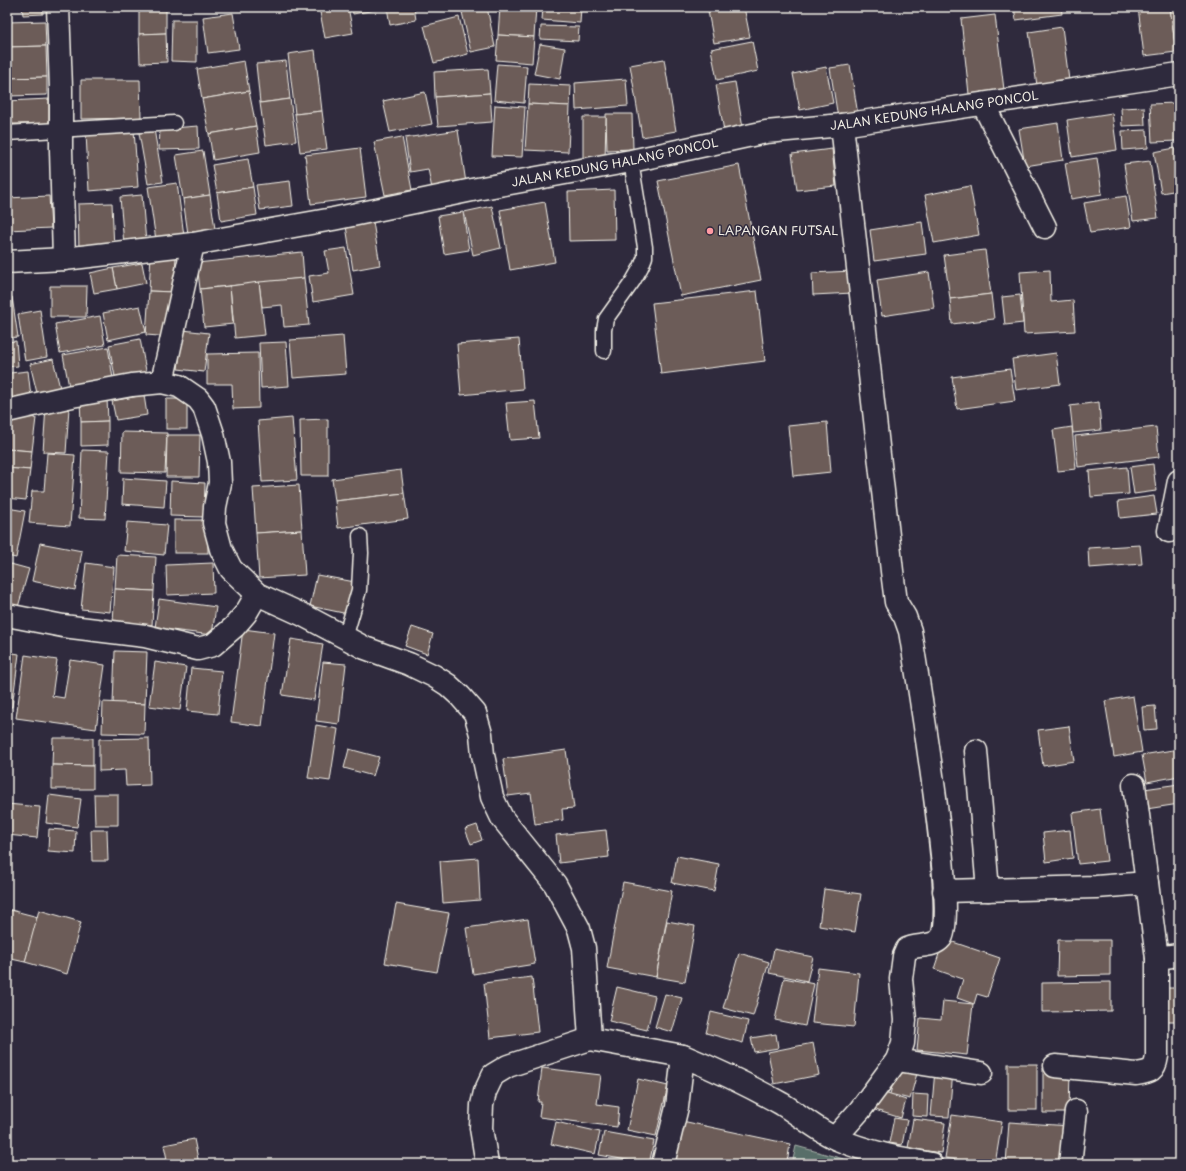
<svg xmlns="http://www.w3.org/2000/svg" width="1186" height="1171" font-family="'Playpen Sans',sans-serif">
<rect width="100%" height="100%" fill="#2f2a3d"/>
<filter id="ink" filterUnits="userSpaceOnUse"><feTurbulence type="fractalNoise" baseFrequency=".025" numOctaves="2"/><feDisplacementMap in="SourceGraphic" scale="8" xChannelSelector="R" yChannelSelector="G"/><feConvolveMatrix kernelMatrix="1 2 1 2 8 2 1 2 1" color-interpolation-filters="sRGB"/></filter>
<g filter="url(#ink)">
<path fill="#586e69" stroke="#a6b0a8" d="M796,1146L862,1164H792Z"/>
<g fill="#6c5c59" stroke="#f4f1e8">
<path d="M22,7H43V14L23,15Z"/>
<path d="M319,7H348L353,33L325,38Z"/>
<path d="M352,7H381V9L353,14Z"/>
<path d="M387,7H414L416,20L390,25Z"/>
<path d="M461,7H487L462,12Z"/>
<path d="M487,7L495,47L471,52L462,12Z"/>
<path d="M500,7H536L534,37L498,35Z"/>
<path d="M543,7H581L580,23L542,20Z"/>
<path d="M731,7H744L750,37L714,43L708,11Z"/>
<path d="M1014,7H1061L1062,14L1016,20Z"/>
<path d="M1138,7H1170L1176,52L1144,56Z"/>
<path d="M1170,7H1179V71L1176,52Z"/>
<path d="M166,10V33L139,34V11Z"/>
<path d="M233,13L239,49L208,53L203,17Z"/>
<path d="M995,15L1004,90L969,94L961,19Z"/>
<path d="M459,17L468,54L434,63L424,26Z"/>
<path d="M172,20H197V62L171,61Z"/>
<path d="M45,21L46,46L7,47V22Z"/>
<path d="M541,26L579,27L578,41L540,39Z"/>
<path d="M1062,27L1070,88L1038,92L1029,32Z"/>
<path d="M166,33L167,62L140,63L139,34Z"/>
<path d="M498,35L534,37L532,63L496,60Z"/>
<path d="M752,41L758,71L717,80L711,49Z"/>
<path d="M540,44L565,48L560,79L534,74Z"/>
<path d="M46,46L47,77L7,78V47Z"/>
<path d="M315,50L322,111L295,114L288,54Z"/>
<path d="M664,59L676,131L642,137L630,65Z"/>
<path d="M244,61L249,91L202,99L197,69Z"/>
<path d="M286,61L290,99L260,103L256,64Z"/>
<path d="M497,64L527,66L524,103L494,100Z"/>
<path d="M850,65L858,115L838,118L830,68Z"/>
<path d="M826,67L833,103L800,110L793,74Z"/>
<path d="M488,69L490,93L435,97L434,72Z"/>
<path d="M47,77V95L7,96V78Z"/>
<path d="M626,79L628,106L576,110L575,83Z"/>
<path d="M81,80H140L141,118L81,119Z"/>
<path d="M735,82L744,134L725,137L716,85Z"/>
<path d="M529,84L571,86L570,106L528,104Z"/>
<path d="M249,91L256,126L209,134L202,99Z"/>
<path d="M425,92L432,124L390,132L383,101Z"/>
<path d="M490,93L492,122L438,126L435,97Z"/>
<path d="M49,99V124H7V101Z"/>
<path d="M290,99L296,141L266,145L260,103Z"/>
<path d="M1176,103L1177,141L1152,142L1150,104Z"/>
<path d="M528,104L570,106L568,152L525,150Z"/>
<path d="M495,105L525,107L522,157L492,156Z"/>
<path d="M1144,107L1145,125L1122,126L1121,108Z"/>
<path d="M322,111L327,149L300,152L295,114Z"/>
<path d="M1112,113L1117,150L1072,157L1067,120Z"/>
<path d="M606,114H632L633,149L607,150Z"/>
<path d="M583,117H606L605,161H583Z"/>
<path d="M1058,123L1063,160L1025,166L1019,129Z"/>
<path d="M198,126L199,149L159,150L160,129Z"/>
<path d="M256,126L260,152L213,160L209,134Z"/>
<path d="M154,129L163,182L148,184L139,133Z"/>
<path d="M134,130L138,187L89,191L86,133Z"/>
<path d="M458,130L466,183L432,189L428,169L410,172L405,138Z"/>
<path d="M1147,130L1148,148L1123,150L1122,131Z"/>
<path d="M402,137L412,190L385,195L374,142Z"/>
<path d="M360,148L366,197L311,204L305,155Z"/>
<path d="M1175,148L1179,170V190L1161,193L1154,152Z"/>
<path d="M832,149L836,186L797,190L792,154Z"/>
<path d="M203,151L210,195L183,199L176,155Z"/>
<path d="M1097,158L1102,194L1071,199L1065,163Z"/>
<path d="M248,159L253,187L217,193L212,165Z"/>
<path d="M1150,161L1158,218L1133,221L1124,164Z"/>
<path d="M739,165L761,280L681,296L658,181Z"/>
<path d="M290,181L293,206L260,210L256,185Z"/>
<path d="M177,183L184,236L156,240L148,187Z"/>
<path d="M970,186L979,235L934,243L925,195Z"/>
<path d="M253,187L257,215L221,221L217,193Z"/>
<path d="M614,190L615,240L569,241L568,192Z"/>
<path d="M142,195L146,243L124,245L120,197Z"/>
<path d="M210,195L215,229L188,234L183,199Z"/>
<path d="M49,196L51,228L7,230V198Z"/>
<path d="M1126,196L1131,227L1090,233L1084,203Z"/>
<path d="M545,202L555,262L510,270L500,210Z"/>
<path d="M112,203L114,250L79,251L78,204Z"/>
<path d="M492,206L501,248L473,255L464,212Z"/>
<path d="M463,212L469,250L444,254L438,216Z"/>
<path d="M373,222L380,265L353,270L346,226Z"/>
<path d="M922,222L926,254L874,261L870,230Z"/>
<path d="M346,248L354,295L313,302L309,276L329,273L325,251Z"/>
<path d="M985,250L991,294L950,299L944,255Z"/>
<path d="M302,252L304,278L200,289L197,263Z"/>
<path d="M151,254L176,256L174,292L149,291Z"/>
<path d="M142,263L146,283L117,289L113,268Z"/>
<path d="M113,268L117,289L94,293L90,273Z"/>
<path d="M1050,270L1051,302L1073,300L1075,331L1024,334L1020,272Z"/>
<path d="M852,271L853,293L813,295L812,273Z"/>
<path d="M929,272L934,308L882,316L877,280Z"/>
<path d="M304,278L309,325L284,327L282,305L262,307L259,282Z"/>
<path d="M259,282L265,335L235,338L230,286Z"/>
<path d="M50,286H87L86,317H50Z"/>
<path d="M230,286L233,324L204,327L200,289Z"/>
<path d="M149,291L174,292L172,337L146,335Z"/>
<path d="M757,291L765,361L661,374L652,303Z"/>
<path d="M991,294L994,319L952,324L950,299Z"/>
<path d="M1020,295L1023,323L1005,325L1002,297Z"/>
<path d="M7,297H12L18,337L7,338Z"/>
<path d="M140,306L146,332L108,340L103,313Z"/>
<path d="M40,310L47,357L25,361L18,314Z"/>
<path d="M100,316L105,345L60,353L55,324Z"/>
<path d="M183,330L209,333L204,372L178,369Z"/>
<path d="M343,336L346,374L293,378L290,340Z"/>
<path d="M140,339L147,376L116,382L109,345Z"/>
<path d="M519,339L523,389L461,395L457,344Z"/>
<path d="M16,341L18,366L7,367V342Z"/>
<path d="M286,342L289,386L261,388L259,343Z"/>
<path d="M108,347L114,385L70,392L63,355Z"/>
<path d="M258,353L259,408L233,409L232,384H207V354Z"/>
<path d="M1056,353L1060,384L1016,390L1012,359Z"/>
<path d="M53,359L60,388L37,393L30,364Z"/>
<path d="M1010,369L1015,401L957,409L952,377Z"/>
<path d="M28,371L31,397L12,399L10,373Z"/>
<path d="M144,395L147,415L116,420L112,401Z"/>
<path d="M107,399L108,421L81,422L80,400Z"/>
<rect x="166" y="399" width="21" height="30"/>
<path d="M535,401L539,438L510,440L506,403Z"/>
<path d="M1099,402L1101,430L1073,433L1070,406Z"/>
<path d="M46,406L69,408L66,453L43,452Z"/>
<path d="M10,415L36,418L32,451L7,449V429H9Z"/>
<path d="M292,418L297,480L262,482L258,421Z"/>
<path d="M328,419V476H301L300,420Z"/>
<path d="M108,421V445L81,446V422Z"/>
<path d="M827,422L831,472L793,476L788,426Z"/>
<path d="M1072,427L1076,469L1058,471L1053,430Z"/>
<path d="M1156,427L1159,457L1078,467L1075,436Z"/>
<path d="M122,432L167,433L165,473L121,472Z"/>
<path d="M167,435H200L199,477H166Z"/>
<path d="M7,449L32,451L30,470L7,468Z"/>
<path d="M82,450L109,451L105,519L79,518Z"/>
<path d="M47,453L75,455L70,526L29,523L32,491H44Z"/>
<path d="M1153,464L1156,491L1134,494L1130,467Z"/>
<path d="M1127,467L1129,494L1091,497L1089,471Z"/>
<path d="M7,468L30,470L26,500L7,498Z"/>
<path d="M401,470L404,493L335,501L332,479Z"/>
<path d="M123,478L166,481L164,507L122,504Z"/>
<path d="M171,481L205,483L204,517L170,516Z"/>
<path d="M299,485L302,530L256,533L253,488Z"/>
<path d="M404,493L408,519L338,528L335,501Z"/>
<path d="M1154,496L1157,514L1120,518L1118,501Z"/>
<path d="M7,508L25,511L16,558L7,556Z"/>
<rect x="174" y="520" width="34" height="33"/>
<path d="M127,522L167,525L164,555L124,551Z"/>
<path d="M302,530L305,575L259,578L256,533Z"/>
<path d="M40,543L82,551L75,590L32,581Z"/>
<path d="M1140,545L1142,564L1089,568L1088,548Z"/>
<path d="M117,555L156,557L154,591L115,589Z"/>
<path d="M7,563L29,569L16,614L7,611Z"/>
<path d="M86,563L114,567L110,612L81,609Z"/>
<path d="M213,563L214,593L167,595L166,565Z"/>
<path d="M317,575L355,582L348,614L310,606Z"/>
<path d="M115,589L154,591L152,625L113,622Z"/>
<path d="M159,599L216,607L212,635L155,628Z"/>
<path d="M412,627L433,634L427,654L405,646Z"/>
<path d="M243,629L274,633L262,726L231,722Z"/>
<path d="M291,639L323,644L314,700L282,695Z"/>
<path d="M115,651L147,652L145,704L113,703Z"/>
<path d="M7,652L19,654L12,707H7Z"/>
<path d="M25,655L57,660L52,696L64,698L70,660L105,665L96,729L16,718Z"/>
<path d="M155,662L186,667L180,710L149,706Z"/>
<path d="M323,662L346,664L339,724L316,721Z"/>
<path d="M191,668L222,671L218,714L187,711Z"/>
<path d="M1133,696L1142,752L1114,757L1105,701Z"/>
<path d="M103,702L145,704L144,734L102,733Z"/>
<path d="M1155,706L1157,729L1144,730L1142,707Z"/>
<path d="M316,725L338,729L330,781L308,778Z"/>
<path d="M1069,726L1074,761L1043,766L1038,730Z"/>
<path d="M53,738H93V766L52,765Z"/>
<path d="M149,738L150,785L126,786L125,770L99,771V739Z"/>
<path d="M349,749L379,757L373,776L344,768Z"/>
<path d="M1179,749V776L1147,782L1142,755Z"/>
<path d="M566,750L574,808L562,809L563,820L535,824L531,793L508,796L503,759Z"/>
<path d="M52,765L93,766V789H52Z"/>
<path d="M1179,784V804L1140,810L1137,790Z"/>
<path d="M94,794H118V825H95Z"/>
<path d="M49,795L81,799L77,827L46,823Z"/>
<path d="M7,804L40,807L37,838L7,835Z"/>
<path d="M1100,809L1107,861L1078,864L1072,813Z"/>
<path d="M1176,809H1179V835Z"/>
<path d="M477,825L482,840L471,844L465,829Z"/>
<path d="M49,829L76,831L75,853L48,851Z"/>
<path d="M91,830H107L108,861H92Z"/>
<path d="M606,830L609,857L559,863L556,835Z"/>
<path d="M1070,830L1073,858L1046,862L1043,833Z"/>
<path d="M677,856L719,864L714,891L672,883Z"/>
<path d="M478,858L480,900L443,903L440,861Z"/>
<path d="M623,882L672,891L656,977L607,968Z"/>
<path d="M824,889L861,894L855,932L819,926Z"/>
<path d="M396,904L449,913L437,972L385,963Z"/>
<path d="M7,909L38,917L25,962L7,958Z"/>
<path d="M39,910L81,922L67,974L25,962Z"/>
<path d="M528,919L535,964L473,974L466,928Z"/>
<path d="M667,921L695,926L685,982L656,977Z"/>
<path d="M944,939L1000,958L987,997L977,994L974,1004L957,998L963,979L934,969Z"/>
<path d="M1058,940H1110V975L1057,976Z"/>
<path d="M774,949L813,957L807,981L769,973Z"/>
<path d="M739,953L769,962L753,1016L723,1008Z"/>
<path d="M818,968L859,973L854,1027L812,1023Z"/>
<path d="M532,977L538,1032L490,1038L484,983Z"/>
<path d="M784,978L814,984L805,1026L775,1020Z"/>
<path d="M1111,982V1011L1042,1012V983Z"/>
<path d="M617,987L655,996L647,1030L609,1021Z"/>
<path d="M1161,988H1179V1021H1163Z"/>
<path d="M665,994L682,998L672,1032L655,1027Z"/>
<path d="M943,1001L973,1004L967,1055L917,1050L920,1018L941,1020Z"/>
<path d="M711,1012L748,1021L743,1043L706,1033Z"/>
<path d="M776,1034L778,1048L754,1052L751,1038Z"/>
<path d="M813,1043L819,1075L774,1084L768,1052Z"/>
<path d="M899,1061L919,1066L910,1099L890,1094Z"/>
<rect x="1008" y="1064" width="29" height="46"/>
<path d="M542,1068L601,1075L597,1104L619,1107L617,1127L539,1117L541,1102H538Z"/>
<path d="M1043,1068L1070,1069L1069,1113H1043Z"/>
<path d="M935,1070L953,1071L949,1117L931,1116Z"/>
<path d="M638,1079L668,1086L656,1136L627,1130Z"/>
<path d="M878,1091L906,1100L901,1118L872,1109Z"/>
<path d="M913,1094L928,1095L927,1117L912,1116Z"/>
<path d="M952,1115L1002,1122L995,1164H986L945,1158Z"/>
<path d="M894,1118L907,1120L902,1145L889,1143Z"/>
<path d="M913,1119L945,1123L941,1153L908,1148Z"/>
<path d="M682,1121L790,1144L787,1164H673Z"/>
<path d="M556,1122L600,1132L595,1154L551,1144Z"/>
<path d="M1009,1122L1071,1126L1068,1164H1006Z"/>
<path d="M604,1132L654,1141L649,1164L599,1155Z"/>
<path d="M194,1139L199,1164H168L164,1145Z"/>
<path d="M554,1160L576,1164H554Z"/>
</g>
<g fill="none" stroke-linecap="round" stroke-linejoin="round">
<defs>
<g id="lane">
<path d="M7,133L174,123"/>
<path d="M604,351V330L606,319L633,281L641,267L645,257V247L631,161"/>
<path d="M345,638L359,590L361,553L360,536"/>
</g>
<g id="street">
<path d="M58,7L61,88V150L64,259L193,244"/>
<path d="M983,104L1045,227"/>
<path d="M7,262L64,259"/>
<path id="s1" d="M162,382L193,244L333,219L477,189L631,161L766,132L842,125L1179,74"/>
<path d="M7,411L72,396L132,385L162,382L179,386L198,399L204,407L213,434L219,462L220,483L215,507L214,523L221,549L231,569L257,594L303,615L365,648L409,664L434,676L448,685L460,696L475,713L481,734L483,755L492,797L502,818L555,884L579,929L584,948L590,1039L683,1056L677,1107L663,1164"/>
<path d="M1169,531L1179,481"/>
<path d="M7,615L63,626L145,636L198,649L213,645L234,627L246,613L257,594"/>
<path d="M976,751L988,890"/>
<path d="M1134,785L1147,883"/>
<path d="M944,891L1096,887L1147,883L1157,958L1179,955"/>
<path d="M683,1056C717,1070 750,1086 782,1104C800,1115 818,1131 837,1139C867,1152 899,1158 931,1164"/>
<path d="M897,1060L981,1073"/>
<path d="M1055,1066L1136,1074C1150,1072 1155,1071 1157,1056V958"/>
<path d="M835,1138L860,1110L897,1060L903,1043L905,1020L901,979L904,956L907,949C917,944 933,948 941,938C957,916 920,695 914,655L910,631L905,617L896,602L892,571L842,125"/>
<path d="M487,1164L481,1128L482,1105L485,1092L493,1075L508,1066L590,1039"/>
<path d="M1070,1164L1076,1111"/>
</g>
</defs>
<use href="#lane" stroke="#f4f1e8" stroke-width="17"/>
<use href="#street" stroke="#f4f1e8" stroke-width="25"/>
<use href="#lane" stroke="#2f2a3d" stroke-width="14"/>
<use href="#street" stroke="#2f2a3d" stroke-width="22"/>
</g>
</g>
<circle fill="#ff9aa2" stroke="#2f2a3d" stroke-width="1.5" cx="710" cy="231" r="4"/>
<g text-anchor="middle" stroke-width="3" stroke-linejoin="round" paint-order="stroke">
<g font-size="12" fill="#f4f1e8" stroke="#2f2a3d">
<text dy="4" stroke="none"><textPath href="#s1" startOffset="895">JALAN KEDUNG HALANG PONCOL</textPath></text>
<text dy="4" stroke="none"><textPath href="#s1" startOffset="571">JALAN KEDUNG HALANG PONCOL</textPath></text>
</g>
<g font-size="12" fill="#f4f1e8" stroke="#2f2a3d" text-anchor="start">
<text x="718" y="235">LAPANGAN FUTSAL</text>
</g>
</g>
<rect width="1186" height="1171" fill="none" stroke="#2f2a3d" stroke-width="24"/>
<rect x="12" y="12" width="1162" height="1147" fill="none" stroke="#f4f1e8" stroke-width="1.5" filter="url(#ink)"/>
</svg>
